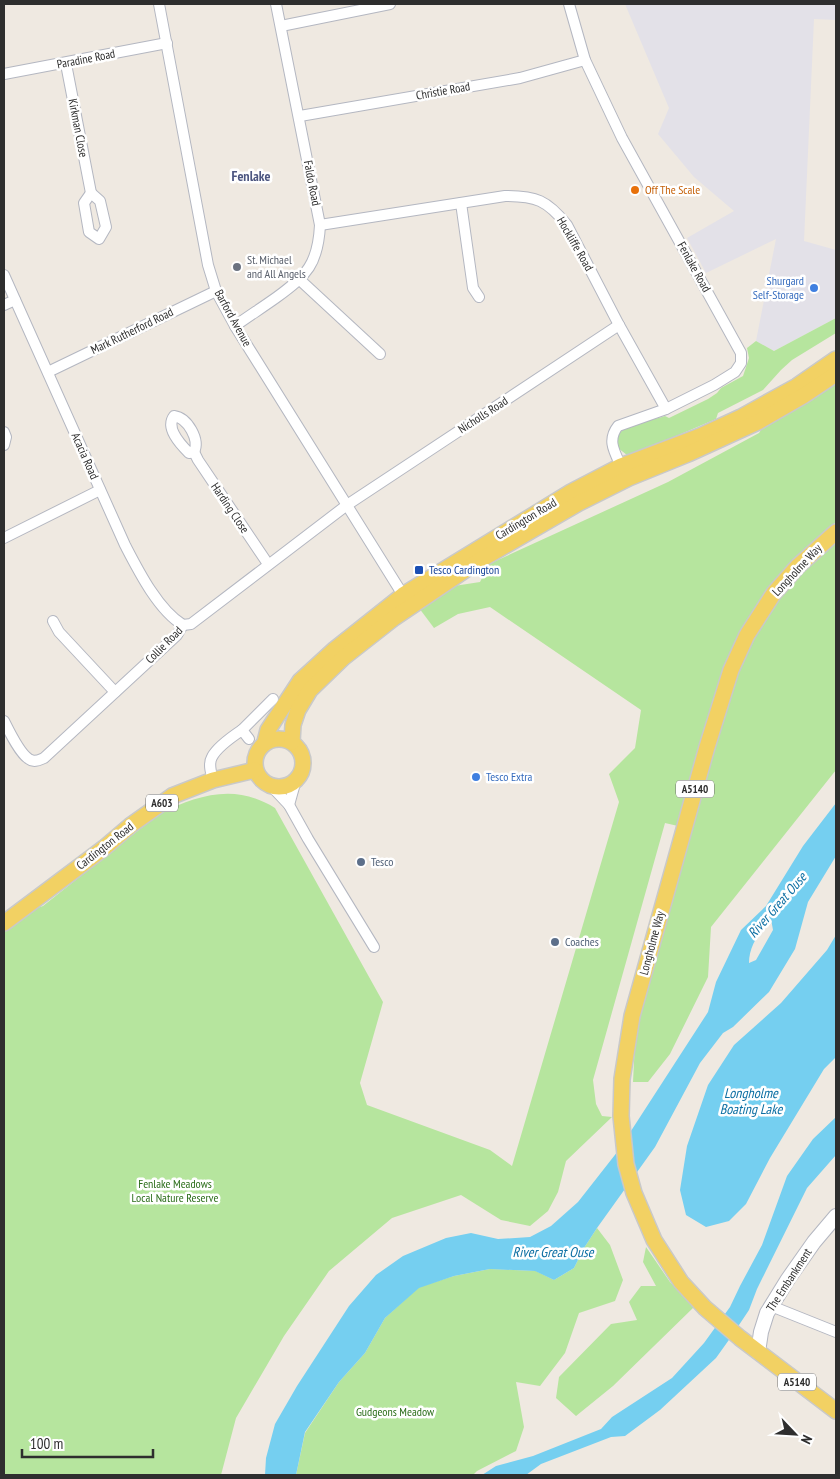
<svg xmlns="http://www.w3.org/2000/svg" width="840" height="1479" font-family="'PT Sans Narrow',sans-serif">
<rect width="100%" height="100%" fill="#efe9e1"/>
<path fill="#e3e1e8" d="M625,4H836V20L814,19L804,241L836,250V318L774,351L756,341L776,239L706,273L687,238L734,211L694,177L658,134L669,108Z"/>
<g fill="#b6e59e">
<path d="M836,318V333L792,360L781,370L763,390L718,413L716,419L634,454L627,455L618,448L616,437C624,424 650,421 665,416L669,418L708,399L717,393L721,388L743,376L749,358L747,348L756,341L774,351Z"/>
<path d="M836,384V522L802,552L771,587L678,826L665,823L593,1080L596,1104L602,1116L612,1117L566,1161L558,1192L548,1211L530,1226L501,1220L461,1195L392,1218L329,1271L284,1336L236,1418L221,1475H4V929L29,911L43,906L159,814C198,795 235,783 275,808L383,1002L360,1083L367,1105L490,1150L512,1166L619,802L609,774L635,748L641,710L490,607L458,614L434,628L419,608L454,586L480,582L489,564L668,482L759,433L761,430Z"/>
<path d="M836,536V770L711,927L708,977L670,1054L648,1082H633L635,1042L646,991L686,840L742,656L781,593Z"/>
<path d="M597,1228L610,1245L623,1280L615,1301L579,1313L565,1353L540,1386L516,1382L524,1427L516,1451L477,1471L473,1475H296L305,1433L339,1382L365,1353L385,1318L419,1287L454,1276L490,1269L536,1271L554,1280L574,1268L584,1248Z"/>
<path d="M646,1247L670,1282L694,1307L613,1386L576,1416L556,1398L559,1377L611,1324L637,1320L629,1302L641,1286H656L643,1262Z"/>
</g>
<g fill="#75cff0" fill-rule="evenodd">
<path d="M836,803V856L808,902L795,949L769,992L733,1027L723,1033L700,1063L655,1147L597,1228L584,1248L574,1268L554,1280L535,1271L490,1269L454,1276L419,1288L385,1318L365,1353L339,1382L305,1432L296,1475H265L266,1458L275,1424L297,1386L349,1306L376,1275L403,1256L446,1238L471,1233L498,1239L530,1237L551,1226L578,1202L618,1151L708,1012L716,982L741,930L766,906L803,846ZM771,919L773,930L756,960L749,963C749,945 760,932 771,919Z"/>
<path d="M836,935V1057L824,1069L770,1158L746,1204L729,1221L706,1227L686,1215L680,1190L687,1146L708,1085L734,1045L781,1003L827,950Z"/>
<path d="M836,1117V1155L807,1188L757,1289L749,1310L731,1337L716,1358L660,1410L625,1436L611,1437L541,1464L526,1475H482L496,1466L533,1456L601,1429L612,1417L672,1378L704,1343L730,1307L740,1286L762,1245L787,1176L813,1139Z"/>
</g>
<g fill="none" stroke-linecap="round" stroke-linejoin="round">
<defs>
<g id="street">
<path d="M159,4L208,265L216,291L235,326L403,595"/>
<path d="M569,4L585,60L622,138L741,353V363L735,372L714,385L666,409L618,426C607,440 614,451 621,466"/>
<path d="M281,26L390,4"/>
<path d="M66,64L91,193"/>
<path d="M4,74L167,43"/>
<path d="M300,116L520,78L585,60"/>
<path d="M91,193L100,201L106,227L99,239L89,232L84,203Z"/>
<path d="M461,203L473,288L479,297"/>
<path d="M320,225L505,196C536,196 547,200 567,225L619,325L666,409"/>
<path d="M4,275L125,545C138,570 158,610 183,625"/>
<path d="M300,280L380,354"/>
<path d="M4,305L15,300"/>
<path d="M235,326C249,316 263,307 277,297C307,275 318,264 320,225L276,4"/>
<path d="M48,372L216,291"/>
<path d="M174,416C188,418 200,440 194,452L189,453C180,444 165,428 174,416Z"/>
<path d="M4,432L6,437L4,445"/>
<path d="M194,452L198,460L268,564"/>
<path d="M4,538L100,490"/>
<path d="M53,621L59,632L115,692"/>
<path d="M183,625L191,624L347,505L619,325"/>
<path d="M4,721C9,731 20,754 29,759C34,763 39,760 44,758L177,635L183,625"/>
<path d="M242,730L273,699"/>
<path d="M213,780C211,773 208,764 212,757C217,747 233,736 242,730L249,739"/>
<path d="M272,787L289,805L296,780"/>
<path d="M289,805L308,839L374,947"/>
<path d="M771,1306L836,1332"/>
</g>
<path id="secondary" d="M758,1352L761,1332L767,1313L788,1279L814,1242L836,1216"/>
<g id="primary">
<path d="M836,532L798,566L774,593L747,635L731,670L707,747L632,1016L622,1079L621,1116L626,1164L634,1193L654,1240L681,1282L705,1308L740,1338L836,1411"/>
<circle cx="279" cy="763" r="24"/>
<path d="M265,742L268,730L300,681L335,649L403,595L571,492L621,466L700,436L741,417L797,386L836,359"/>
<path d="M292,742L293,725L298,710L310,690L343,658L394,618L477,562L579,503L629,478L688,454L758,422L803,396L836,374"/>
<path d="M4,923L104,848L131,825L172,796L213,780L255,770"/>
</g>
</defs>
<use href="#street" stroke="#b4b7c1" stroke-width="12"/>
<use href="#secondary" stroke="#b4b7c1" stroke-width="16"/>
<use href="#primary" stroke="#c9c9c9" stroke-width="18"/>
<use href="#street" stroke="#fff" stroke-width="10"/>
<use href="#secondary" stroke="#fff" stroke-width="14"/>
<use href="#primary" stroke="#f2d163" stroke-width="15"/>
</g>
<circle fill="#e8710a" stroke="#fff" stroke-width="2" cx="635" cy="190" r="5"/>
<circle fill="#6b7280" stroke="#fff" stroke-width="2" cx="237" cy="267" r="5"/>
<g fill="#3f7fe0" stroke="#fff" stroke-width="2">
<circle cx="814" cy="288" r="5"/>
<circle cx="476" cy="777" r="5"/>
</g>
<rect fill="#1a4fb4" stroke="#fff" stroke-width="2" x="414" y="565" width="10" height="10" rx="2.5"/>
<g fill="#5c6f8a" stroke="#fff" stroke-width="2">
<circle cx="361" cy="862" r="5"/>
<circle cx="555" cy="942" r="5"/>
</g>
<g text-anchor="middle" stroke-width="5" stroke-linejoin="round" paint-order="stroke">
<g fill="#fff" stroke="#6d6d6d" stroke-width="1">
<rect x="676" y="780.5" width="38" height="17" rx="4"/>
<rect x="146" y="794.5" width="32" height="17" rx="4"/>
<rect x="778" y="1373.5" width="38" height="17" rx="4"/>
</g>
<g font-size="11" font-weight="bold" fill="#2e2e2e">
<text x="695" y="793">A5140</text>
<text x="162" y="807">A603</text>
<text x="797" y="1386">A5140</text>
</g>
<g font-size="12" fill="#2e2e2e" stroke="#fff">
<text transform="translate(86 59) rotate(-11)" y="4">Paradine Road</text>
<text transform="translate(443 91) rotate(-10)" y="4">Christie Road</text>
<text transform="translate(78 128) rotate(79)" y="4">Kirkman Close</text>
<text transform="translate(312 183) rotate(79)" y="4">Faldo Road</text>
<text transform="translate(575 244) rotate(60)" y="4">Hockliffe Road</text>
<text transform="translate(694 267) rotate(61)" y="4">Fenlake Road</text>
<text transform="translate(233 318) rotate(61)" y="4">Barford Avenue</text>
<text transform="translate(132 331) rotate(-26)" y="4">Mark Rutherford Road</text>
<text transform="translate(483 415) rotate(-33)" y="4">Nicholls Road</text>
<text transform="translate(85 456) rotate(66)" y="4">Acacia Road</text>
<text transform="translate(230 508) rotate(56)" y="4">Harding Close</text>
<text transform="translate(526 519) rotate(-31)" y="4">Cardington Road</text>
<text transform="translate(797 570) rotate(-47)" y="4">Longholme Way</text>
<text transform="translate(164 645) rotate(-45)" y="4">Collie Road</text>
<text transform="translate(105 846) rotate(-38)" y="4">Cardington Road</text>
<text transform="translate(652 943) rotate(-75)" y="4">Longholme Way</text>
<text transform="translate(789 1280) rotate(-57)" y="4">The Embankment</text>
</g>
<g font-size="12" fill="#c56008" stroke="#fff" text-anchor="start">
<text x="645" y="194">Off The Scale</text>
</g>
<g font-size="12" fill="#5b616d" stroke="#fff" text-anchor="start">
<text x="247" y="264">St. Michael<tspan x="247" dy="14">and All Angels</tspan></text>
</g>
<g font-size="12" fill="#366cbe" stroke="#fff" text-anchor="end">
<text x="804" y="285">Shurgard<tspan x="804" dy="14">Self-Storage</tspan></text>
<text x="486" y="781" text-anchor="start">Tesco Extra</text>
</g>
<g font-size="12" fill="#164399" stroke="#fff" text-anchor="start">
<text x="429" y="574">Tesco Cardington</text>
</g>
<g font-size="12" fill="#4e5e75" stroke="#fff" text-anchor="start">
<text x="371" y="866">Tesco</text>
<text x="565" y="946">Coaches</text>
</g>
<g font-size="12" fill="#2c6e1b" stroke="#fff">
<text x="175" y="1188">Fenlake Meadows<tspan x="175" dy="14">Local Nature Reserve</tspan></text>
<text x="395" y="1416">Gudgeons Meadow</text>
</g>
<g font-size="14" font-weight="bold" fill="#4d5680" stroke="#fff">
<text x="251" y="181">Fenlake</text>
</g>
<g font-size="14" font-style="italic" fill="#0d6fa3" stroke="#fff">
<text transform="translate(777 905) rotate(-49)" y="5">River Great Ouse</text>
<text x="751" y="1098">Longholme<tspan x="751" dy="16">Boating Lake</tspan></text>
<text x="553" y="1257">River Great Ouse</text>
</g>
</g>
<rect width="840" height="1479" fill="none" stroke="#2e2e2e" stroke-width="10"/>
<g transform="translate(795 1434) rotate(115)" stroke="#ffffff" stroke-width="4" paint-order="stroke">
<path d="M0-4L9 19L0 12L-9 19Z" fill="#2e2e2e"/>
<text y="-8" font-size="14" font-weight="bold" text-anchor="middle" fill="#2e2e2e">N</text>
</g>
<path d="M22 1449v8h131v-8" fill="none" stroke="#2e2e2e" stroke-width="2.5"/>
<text x="30" y="1449" font-size="15" fill="#2e2e2e" stroke="#ffffff" stroke-width="4" paint-order="stroke">100 m</text>
</svg>
